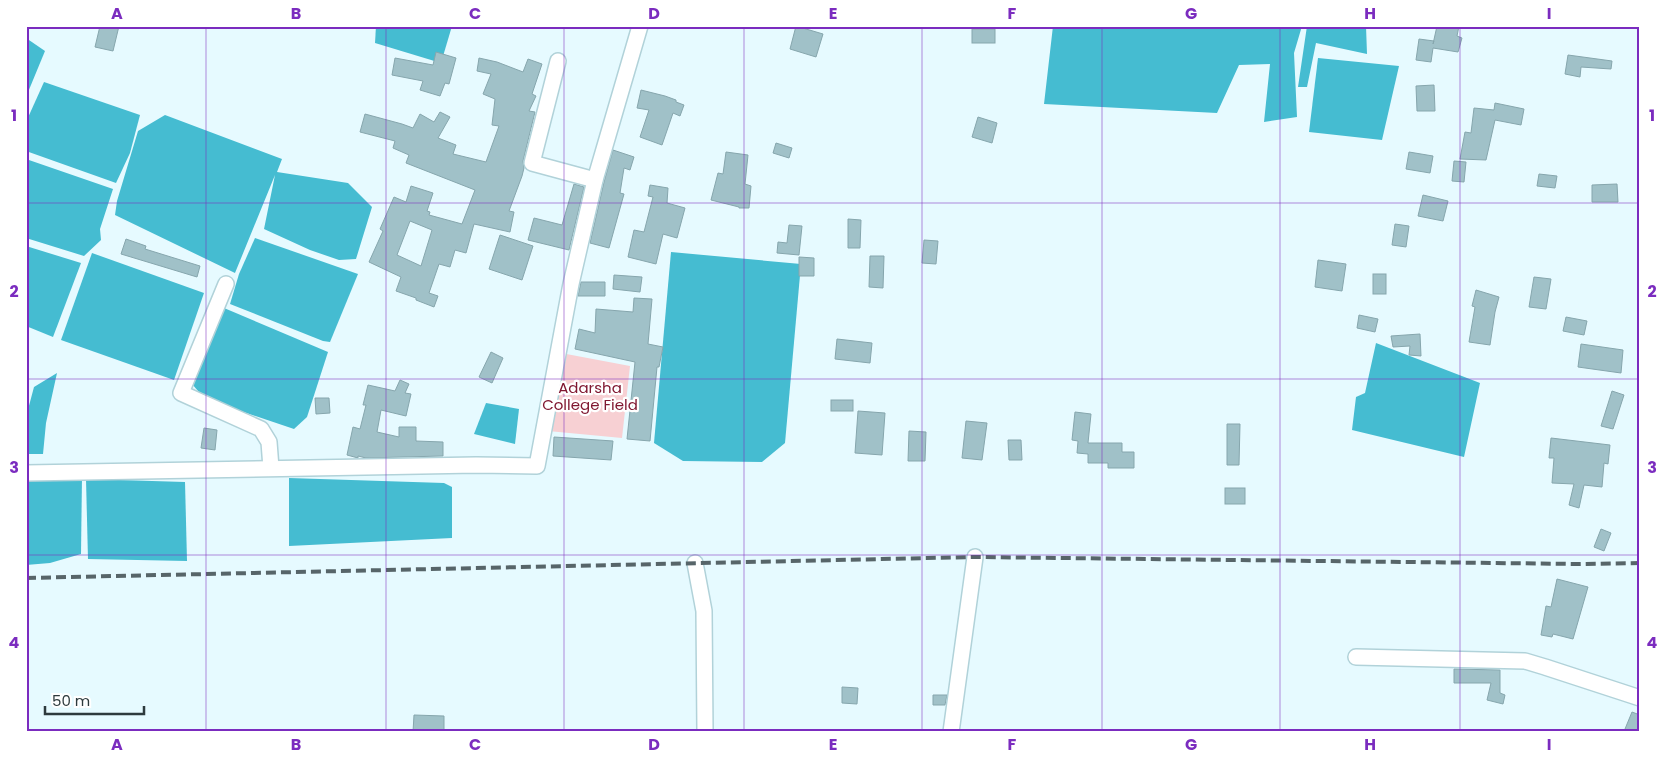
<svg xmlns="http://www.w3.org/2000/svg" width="1666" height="758" font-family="Poppins,sans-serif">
<rect width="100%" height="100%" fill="#e6faff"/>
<path fill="#f7d0d3" d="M561,353L630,366L622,438L548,431Z"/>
<g fill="#45bcd1">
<path d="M376,26H452L441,63L375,43Z"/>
<path d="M1053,26H1302L1294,53L1297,117L1264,122L1270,64L1239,65L1217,113L1044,104Z"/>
<path d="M1307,26H1366L1367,54L1316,43L1307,87H1298Z"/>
<path d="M26,38L45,51L26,97Z"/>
<path d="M1318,58L1399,66L1382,140L1309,132Z"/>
<path d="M44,82L140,115L130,153L116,183L26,151V122Z"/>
<path d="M165,115L282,159L277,172L348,183L372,207L356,259L339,260L310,250L264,229L275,175L235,273L115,215L117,201L138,131Z"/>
<path d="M26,159L113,189L100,229L101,240L84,256L26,238Z"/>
<path d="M255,238L358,274L330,342L323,341L230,304L239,274Z"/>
<path d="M26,246L81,263L53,337L26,326Z"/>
<path d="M671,252L801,264L785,443L762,462L683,461L654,443Z"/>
<path d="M92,253L204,293L174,380L61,340Z"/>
<path d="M224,308L328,352L307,417L294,429L205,399L192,384Z"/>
<path d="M1376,343L1480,383L1464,457L1352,430L1356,397L1365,393Z"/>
<path d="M57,373L46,423L43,454H26V417L34,387Z"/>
<path d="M486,403L519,409L515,444L474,434Z"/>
<path d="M26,473L82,476L81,554L50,563L26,565Z"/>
<path d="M289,478L444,483L452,487V538L289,546Z"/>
<path d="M86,479L185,482L187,561L88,559Z"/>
</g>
<g fill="#a0c1c8" stroke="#86a6ad" fill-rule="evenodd">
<path d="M100,26H119L113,51L95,47Z"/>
<path d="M796,26L823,34L816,57L790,49Z"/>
<path d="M1437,26H1459L1457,36L1462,38L1458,52L1433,48L1431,62L1416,60L1419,39L1434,41L1433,44Z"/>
<rect x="972" y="29" width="23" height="14"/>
<path d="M436,52L456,58L449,84L445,83L440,96L420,90L423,81L392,75L395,58L433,65Z"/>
<path d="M1568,55L1612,61L1611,69L1581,67L1580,77L1565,74Z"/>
<path d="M479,58L497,62L523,72L528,59L542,64L532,94L536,96L529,111L535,112L523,161L524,168L522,176L509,211L514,212L510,232L474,224L466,253L455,250L450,267L439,264L429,293L438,296L434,307L416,300V298L396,291L401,277L369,262L383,231L380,229L394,197L406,202L411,186L433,193L427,211L430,212L429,215L462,224L475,190L406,163L409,155L393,148L395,141L360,132L365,114L402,124L413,128L420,114L434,122L440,112L450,117L438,138L456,145L453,154L486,162L499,126L492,125L495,99L483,94L491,74L477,71ZM410,221L432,230L421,266L397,255Z"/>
<path d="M1434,85L1435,111H1417L1416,86Z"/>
<path d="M641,90L665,96L676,100V102L684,105L680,116L673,113L662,145L640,137L649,110L637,108Z"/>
<path d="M1495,103L1524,109L1521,125L1495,120L1486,160L1460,159L1465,132L1471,133L1474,108L1494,110Z"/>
<path d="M978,117L997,123L992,143L972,137Z"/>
<path d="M776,143L792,148L789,158L773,153Z"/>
<path d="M613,150L634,157L630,170L624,168L620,193L624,194L609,248L590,243L604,182Z"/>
<path d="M726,152L748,155L745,184L751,186L749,208H739V207L711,200L718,173L723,174Z"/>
<path d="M1409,152L1433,156L1430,173L1406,169Z"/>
<path d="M1454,161L1466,162L1464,182L1452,181Z"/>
<path d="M1539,174L1557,176L1555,188L1537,186Z"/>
<path d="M574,184L584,187L569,250L528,240L534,218L562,225Z"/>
<path d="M1617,184L1618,202H1592V185Z"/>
<path d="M650,185L668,188L667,203L685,208L677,238L663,234L656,264L628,257L634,230L644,232L653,197L648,196Z"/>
<path d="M1423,195L1448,201L1443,221L1418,216Z"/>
<path d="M848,219L861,220L860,248H848Z"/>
<path d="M1395,224L1409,226L1406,247L1392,245Z"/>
<path d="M789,225L802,226L799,255L777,253L778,242L787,243Z"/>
<path d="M500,235L533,246L522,280L489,269Z"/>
<path d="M126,239L146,246L145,249L200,266L197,277L121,254Z"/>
<path d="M924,240L938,241L936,264L922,263Z"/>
<path d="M870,256H884L883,288L869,287Z"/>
<path d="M799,257L814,258V276H799Z"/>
<path d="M1318,260L1346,264L1342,291L1315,287Z"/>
<rect x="1373" y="274" width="13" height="20"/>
<path d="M614,275L642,277L640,292L613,289Z"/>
<path d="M1534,277L1551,279L1546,309L1529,307Z"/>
<path d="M581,282H605V296H578Z"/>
<path d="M1476,290L1499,297L1495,312L1490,345L1469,342L1475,307L1472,306Z"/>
<path d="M634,298L652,299L648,344L663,347L659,367H657L650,441L627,439L635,362L575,349L579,329L595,333L596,309L633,312Z"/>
<path d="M1359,315L1378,319L1375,332L1357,328Z"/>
<path d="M1566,317L1587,321L1584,335L1563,331Z"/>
<path d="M1420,334L1421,356L1409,355L1410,346L1393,347L1391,336Z"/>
<path d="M837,339L872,343L870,363L835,359Z"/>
<path d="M1581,344L1623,350L1621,373L1578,367Z"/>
<path d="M491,352L503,358L492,383L479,377Z"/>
<path d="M400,380L409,384L405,393L411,394L406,416L381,410L377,432L399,437V427H416V441L443,442V456L366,458L358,456V458L347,455L353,427L360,429L366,405H363L368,385L395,391Z"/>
<path d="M1612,391L1624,395L1613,429L1601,426Z"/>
<path d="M315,398H329L330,413L316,414Z"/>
<rect x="831" y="400" width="22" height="11"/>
<path d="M858,411L885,413L882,455L855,453Z"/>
<path d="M1075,412L1091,414L1088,443H1122V452H1134V468H1108V463H1088V454L1077,453L1078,441L1072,440Z"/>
<path d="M966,421L987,423L982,460L962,458Z"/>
<path d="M1227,424H1240L1239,465H1227Z"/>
<path d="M204,428L217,430L215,450L201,448Z"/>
<path d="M909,431L926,432L925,461H908Z"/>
<path d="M554,437L613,441L611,460L553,456Z"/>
<path d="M1551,438L1610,445L1608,464L1604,463L1602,487L1584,485L1579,508L1569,505L1574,484L1552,483L1554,458H1549Z"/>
<path d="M1008,440H1021L1022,460H1009Z"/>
<rect x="1225" y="488" width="20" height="16"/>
<path d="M1601,529L1611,533L1604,551L1594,547Z"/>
<path d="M1557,579L1588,587L1573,639L1553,634L1552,637L1541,635L1546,606L1551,607Z"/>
<path d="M1454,669L1500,670V693L1505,695L1503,704L1487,700L1491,683H1454Z"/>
<path d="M842,687L858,688L857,704L842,703Z"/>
<path d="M933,695H947L945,705H933Z"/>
<path d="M1632,712L1640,715V732H1633L1625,729Z"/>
<path d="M414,715L444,716V732H413Z"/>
</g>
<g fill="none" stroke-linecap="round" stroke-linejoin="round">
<defs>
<g id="minor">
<path d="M558,61L532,163L595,180"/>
<path d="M226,284L181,393L261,429L269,442L271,468"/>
<path d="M26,473L476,465L537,466L571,284L595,180L640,26"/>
<path d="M695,563L704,611L705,732"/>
<path d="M1356,657L1525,661L1545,667L1640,698"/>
<path d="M951,732L975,557"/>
</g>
</defs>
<use href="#minor" stroke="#b1d2d9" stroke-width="18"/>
<use href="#minor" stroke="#fff" stroke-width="15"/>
<path stroke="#576569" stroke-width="4" stroke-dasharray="10 5" stroke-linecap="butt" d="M26,578L975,557L1580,564L1640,563"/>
</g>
<path fill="none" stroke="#7b2cbf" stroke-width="1" stroke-opacity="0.55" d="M206,26V732M386,26V732M564,26V732M744,26V732M922,26V732M1102,26V732M1280,26V732M1460,26V732M26,203H1640M26,379H1640M26,555H1640"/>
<g text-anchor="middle" stroke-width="4.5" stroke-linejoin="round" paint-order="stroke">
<g font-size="15" fill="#801831" stroke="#fff">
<text x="590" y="393">Adarsha<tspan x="590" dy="17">College Field</tspan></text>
</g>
</g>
<rect width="1666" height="758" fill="none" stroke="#ffffff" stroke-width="55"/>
<path d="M45 706v8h99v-8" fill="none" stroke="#2d3a3d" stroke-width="2.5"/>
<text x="52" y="706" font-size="15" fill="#2d3a3d" stroke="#ffffff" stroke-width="4" paint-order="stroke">50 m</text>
<rect x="28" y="28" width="1610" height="702" fill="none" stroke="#7b2cbf" stroke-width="2"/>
<g font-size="16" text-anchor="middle" font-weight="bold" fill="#7b2cbf">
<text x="117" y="19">A</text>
<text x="296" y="19">B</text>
<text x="475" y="19">C</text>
<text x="654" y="19">D</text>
<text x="833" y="19">E</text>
<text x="1012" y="19">F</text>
<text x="1191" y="19">G</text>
<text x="1370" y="19">H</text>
<text x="1549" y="19">I</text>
<text x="14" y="121">1</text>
<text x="1652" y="121">1</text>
<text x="14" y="297">2</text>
<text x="1652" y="297">2</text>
<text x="14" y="473">3</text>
<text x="1652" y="473">3</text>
<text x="14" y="648">4</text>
<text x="1652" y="648">4</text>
<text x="117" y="750">A</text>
<text x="296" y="750">B</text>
<text x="475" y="750">C</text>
<text x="654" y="750">D</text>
<text x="833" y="750">E</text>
<text x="1012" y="750">F</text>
<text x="1191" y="750">G</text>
<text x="1370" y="750">H</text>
<text x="1549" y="750">I</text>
</g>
</svg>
